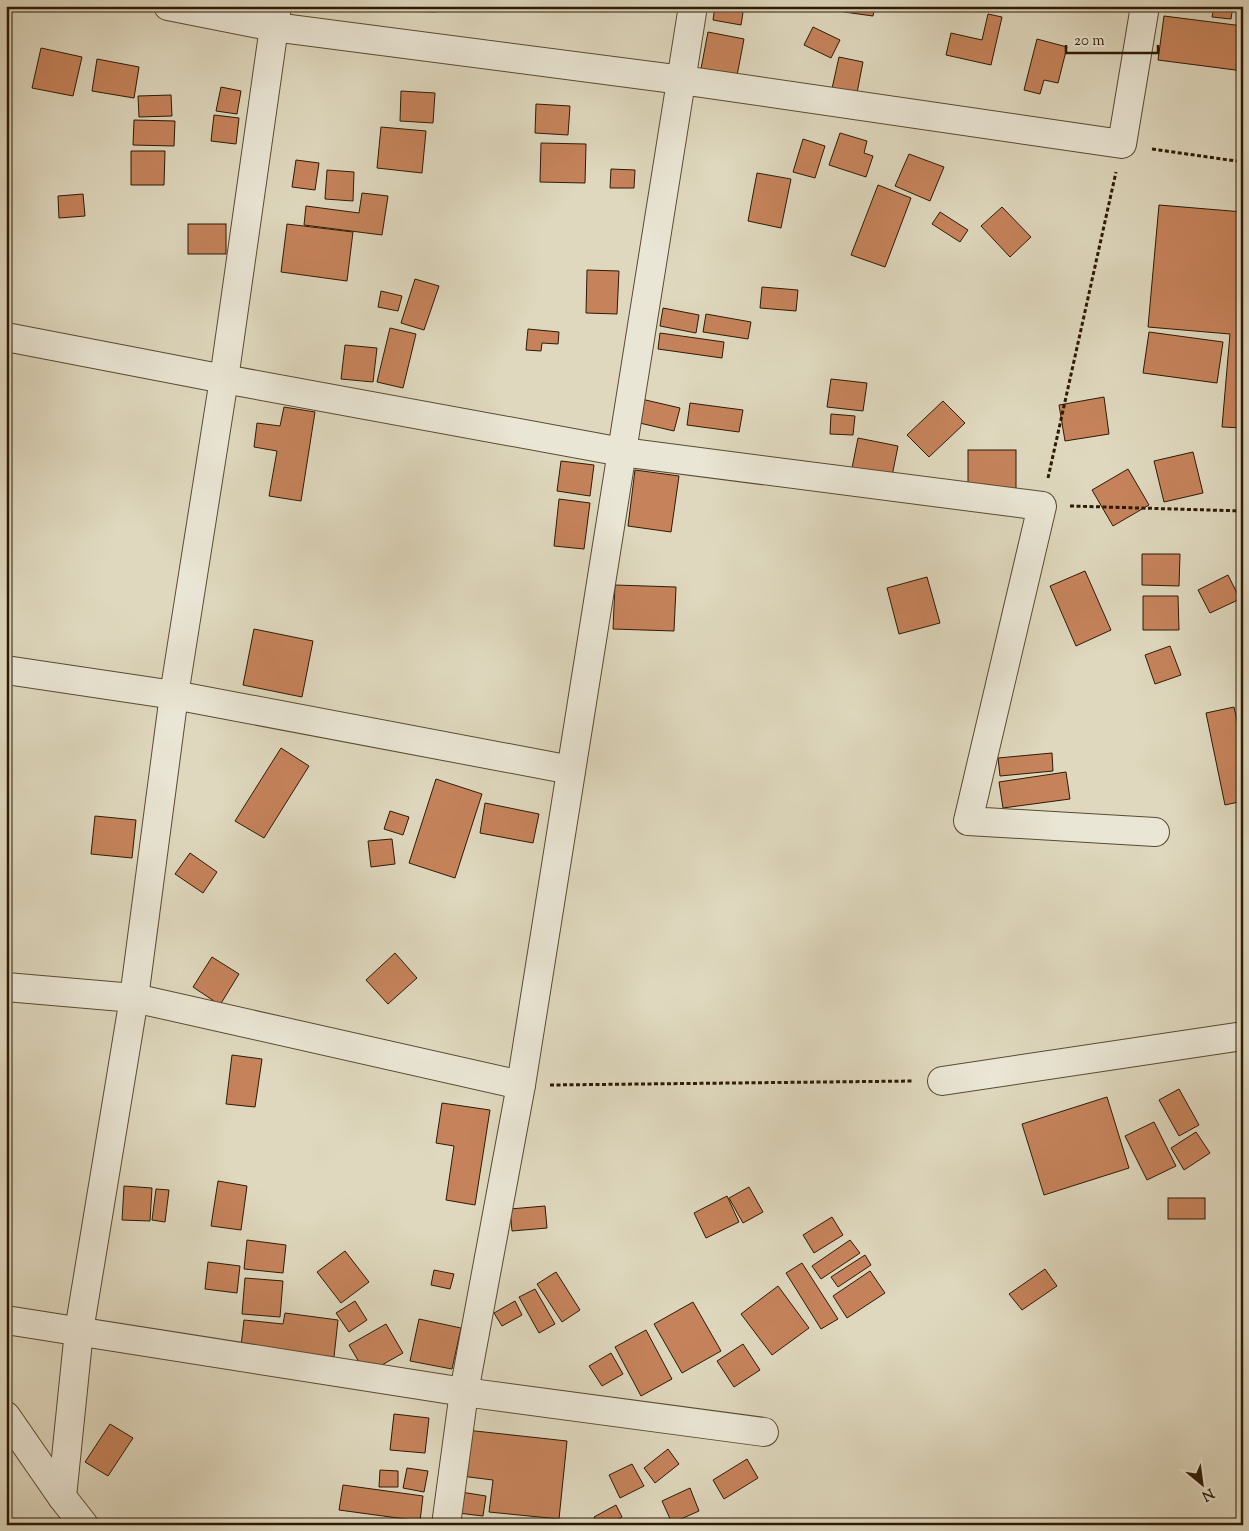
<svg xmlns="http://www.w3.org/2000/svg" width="1249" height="1531" font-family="'Sorts Mill Goudy',serif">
<rect width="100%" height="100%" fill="#dfd8be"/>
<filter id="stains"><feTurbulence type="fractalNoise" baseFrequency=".004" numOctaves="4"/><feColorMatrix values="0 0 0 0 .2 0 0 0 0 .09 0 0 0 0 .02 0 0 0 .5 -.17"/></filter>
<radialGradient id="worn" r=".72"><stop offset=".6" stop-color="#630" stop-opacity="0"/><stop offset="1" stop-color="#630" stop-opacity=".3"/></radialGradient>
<g fill="#c6835b" stroke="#2d1a04">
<path d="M408,6H436V12L408,11Z"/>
<path d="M715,6H744L741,25L713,20Z"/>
<path d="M844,6H875L873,16L844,12Z"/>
<path d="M1214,6H1233L1231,19L1212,17Z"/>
<path d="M988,14L1002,17L991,65L946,55L951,33L982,40Z"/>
<path d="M1164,16L1243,26V71L1158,60Z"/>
<path d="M813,27L840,40L831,58L804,45Z"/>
<path d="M708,32L744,39L736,81L700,74Z"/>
<path d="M1037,39L1067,47L1058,83L1044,80L1040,94L1024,90Z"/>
<path d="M41,48L82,57L73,96L32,88Z"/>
<path d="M839,57L863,62L856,98L831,93Z"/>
<path d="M97,59L139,67L134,98L92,91Z"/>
<path d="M221,87L241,91L237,114L216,111Z"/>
<path d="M401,91L435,93L433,123L400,121Z"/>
<path d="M171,95L172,116L139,117L138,96Z"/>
<path d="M536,104L570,106L568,135L535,133Z"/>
<path d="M214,115L239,118L236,144L211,141Z"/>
<path d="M134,120L175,121L174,146L133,145Z"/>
<path d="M381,127L426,131L422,173L377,168Z"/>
<path d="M840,133L867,141L864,153L873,156L866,177L829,165Z"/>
<path d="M803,139L825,146L815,178L793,172Z"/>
<path d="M541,143L586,144L585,183L540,182Z"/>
<path d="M131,151H165L164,185H131Z"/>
<path d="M909,154L944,167L930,201L895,186Z"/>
<path d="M296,160L319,163L315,190L292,187Z"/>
<path d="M611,169L635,170L634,188H610Z"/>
<path d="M327,170L354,172L353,201L325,199Z"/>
<path d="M757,173L791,179L781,228L748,221Z"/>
<path d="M878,185L911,198L885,267L851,255Z"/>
<path d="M362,193L388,196L382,235L304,225L306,206L359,213Z"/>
<path d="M83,194L85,216L59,218L58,196Z"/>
<path d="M1159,205L1243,212V428L1222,427L1230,334L1148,327Z"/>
<path d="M1002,207L1031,237L1010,257L981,226Z"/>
<path d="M940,212L968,230L960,242L932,224Z"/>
<rect x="188" y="224" width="38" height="30"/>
<path d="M287,224L353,232L347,281L281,272Z"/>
<path d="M587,270L619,271L617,314L586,313Z"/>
<path d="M415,279L439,286L424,330L401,323Z"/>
<path d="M762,287L798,290L796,311L760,308Z"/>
<path d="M381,291L402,296L398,311L378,307Z"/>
<path d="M663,308L699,315L696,333L660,326Z"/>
<path d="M706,314L751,322L748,339L703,332Z"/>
<path d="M390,328L416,334L403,388L377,382Z"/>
<path d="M528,329L559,332L558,344L542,343L541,351L526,350Z"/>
<path d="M1149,332L1223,342L1217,383L1143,373Z"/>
<path d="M660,333L724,342L722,358L658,349Z"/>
<path d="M345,345L377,348L373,382L341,379Z"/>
<path d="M831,379L867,383L863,411L827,407Z"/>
<path d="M1104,397L1109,434L1065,441L1059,405Z"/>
<path d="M637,398L680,408L674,431L631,421Z"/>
<path d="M943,401L965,423L929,457L907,435Z"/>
<path d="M690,403L743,410L739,432L687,425Z"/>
<path d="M284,407L315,412L301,501L269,496L277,451L254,447L257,423L280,426Z"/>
<path d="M831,414L855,416L853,435L830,434Z"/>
<path d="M858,438L898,446L891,481L851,473Z"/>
<rect x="968" y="450" width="48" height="42"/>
<path d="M1193,452L1203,493L1164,502L1154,461Z"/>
<path d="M561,461L594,465L590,496L557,491Z"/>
<path d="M1128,469L1149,505L1113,526L1092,490Z"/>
<path d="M635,470L679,476L671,532L628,526Z"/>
<path d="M559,499L590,503L584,549L554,546Z"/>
<path d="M1142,554H1180L1179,586L1142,585Z"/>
<path d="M1085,571L1111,630L1076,646L1050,586Z"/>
<path d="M1228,575L1240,599L1210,613L1198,590Z"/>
<path d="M927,577L940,623L899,634L887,588Z"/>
<path d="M615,585L676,587L674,631L613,629Z"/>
<path d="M1143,596H1178L1179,630H1143Z"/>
<path d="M254,629L313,641L302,697L243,685Z"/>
<path d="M1170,646L1181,675L1155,684L1145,655Z"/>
<path d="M1234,707L1243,748V801L1225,805L1206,713Z"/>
<path d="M281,748L309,766L264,838L235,821Z"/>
<path d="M1052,753L1053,771L1000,776L998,758Z"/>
<path d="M1066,772L1070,799L1003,808L999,782Z"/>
<path d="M436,779L482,794L455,878L409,863Z"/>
<path d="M485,803L539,814L533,843L480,833Z"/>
<path d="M390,811L409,817L403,835L384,829Z"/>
<path d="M95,816L136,820L132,858L91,854Z"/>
<path d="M392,839L395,864L371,867L368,841Z"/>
<path d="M190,853L217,872L203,893L175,874Z"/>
<path d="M395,953L417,978L388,1004L366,980Z"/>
<path d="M212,957L239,974L220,1005L193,987Z"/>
<path d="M232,1055L262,1059L255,1107L226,1104Z"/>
<path d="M1179,1089L1199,1125L1179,1136L1159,1100Z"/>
<path d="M1107,1097L1129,1168L1044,1195L1022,1124Z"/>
<path d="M442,1103L490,1110L475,1205L446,1200L454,1146L436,1143Z"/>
<path d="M1154,1122L1176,1166L1147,1180L1125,1136Z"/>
<path d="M1196,1132L1210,1153L1184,1170L1171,1148Z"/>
<path d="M218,1181L247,1186L241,1230L211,1226Z"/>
<path d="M124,1186L152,1188L150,1221L122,1220Z"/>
<path d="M749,1187L763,1212L743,1223L729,1198Z"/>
<path d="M156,1189L169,1190L165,1222L152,1220Z"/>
<path d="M727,1196L739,1222L706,1238L694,1213Z"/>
<rect x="1168" y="1198" width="37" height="21"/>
<path d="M545,1206L547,1228L512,1231L510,1209Z"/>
<path d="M832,1217L843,1235L814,1253L803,1235Z"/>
<path d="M247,1240L286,1245L283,1273L244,1269Z"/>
<path d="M850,1240L860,1253L821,1279L812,1266Z"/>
<path d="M345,1251L369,1282L341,1303L317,1272Z"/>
<path d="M865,1255L871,1265L838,1287L831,1277Z"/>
<path d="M208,1262L240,1266L237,1293L205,1289Z"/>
<path d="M802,1263L838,1319L821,1329L786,1273Z"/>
<path d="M1045,1269L1057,1286L1022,1310L1009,1294Z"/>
<path d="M434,1270L454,1274L450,1289L431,1285Z"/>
<path d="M870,1271L885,1293L847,1318L833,1296Z"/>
<path d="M556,1272L580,1310L562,1322L537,1284Z"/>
<path d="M245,1278L283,1281L280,1317L242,1314Z"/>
<path d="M778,1286L809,1328L772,1355L741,1314Z"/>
<path d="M535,1289L555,1324L539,1333L519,1297Z"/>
<path d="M355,1301L367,1320L349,1332L336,1313Z"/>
<path d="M515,1301L522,1315L502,1326L494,1313Z"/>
<path d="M693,1302L721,1351L682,1373L654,1324Z"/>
<path d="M285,1313L338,1320L334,1357L241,1346L244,1320L283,1324Z"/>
<path d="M419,1319L461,1328L452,1369L410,1361Z"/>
<path d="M386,1324L403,1353L366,1374L349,1345Z"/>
<path d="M646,1330L672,1379L641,1396L615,1347Z"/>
<path d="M743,1344L760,1370L734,1387L717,1361Z"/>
<path d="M611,1353L623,1374L602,1386L589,1366Z"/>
<path d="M394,1414L429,1418L425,1453L390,1450Z"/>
<path d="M110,1424L133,1438L108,1476L85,1462Z"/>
<path d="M466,1430L567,1441L559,1519L489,1512L493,1480L461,1476Z"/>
<path d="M668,1449L679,1464L655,1483L644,1468Z"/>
<path d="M747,1459L758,1478L724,1499L713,1480Z"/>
<path d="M632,1464L644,1486L620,1498L609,1475Z"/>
<path d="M407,1468L428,1471L424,1492L403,1488Z"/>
<path d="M380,1470L398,1471V1487H379Z"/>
<path d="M343,1485L423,1496L420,1521L339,1510Z"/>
<path d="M690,1488L699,1511L672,1523L662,1501Z"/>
<path d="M461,1492L486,1496L483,1516L458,1513Z"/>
<path d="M616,1505L622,1517L608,1525H599L594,1517Z"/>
<path d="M384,1521L409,1525H383Z"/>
</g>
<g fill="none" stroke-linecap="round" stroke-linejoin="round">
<defs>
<g id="minor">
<path d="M168,6L274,27L682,80L1122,144L1145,6"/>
<path d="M6,337L224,379L622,452L1042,506L968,821L1155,832"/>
<path d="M6,670L174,695L571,770"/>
<path d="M6,987L134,998L521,1085"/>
<path d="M942,1081L1243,1036"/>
<path d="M6,1320L464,1392L764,1432"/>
<path d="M6,1416L62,1497L84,1525"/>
<path d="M62,1497L79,1331L134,998L174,695L224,379L277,6"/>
<path d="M446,1525L464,1392L521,1085L693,6"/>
</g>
</defs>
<use href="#minor" stroke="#5a4a32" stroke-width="30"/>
<g stroke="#2d1a04" stroke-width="3" stroke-dasharray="4 2.5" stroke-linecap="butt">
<path d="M1152,149L1243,162"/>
<path d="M1048,478L1116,172"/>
<path d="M1070,506L1243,511"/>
<path d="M550,1085L914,1081"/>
</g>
<use href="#minor" stroke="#eae6d5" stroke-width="28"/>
</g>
<rect width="1249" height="1531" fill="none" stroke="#dfd8be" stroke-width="25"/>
<rect x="8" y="8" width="1234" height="1516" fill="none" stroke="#2d1a04" stroke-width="2.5"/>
<rect x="12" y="12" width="1224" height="1506" fill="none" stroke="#2d1a04"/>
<g transform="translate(1202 1484) rotate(151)" stroke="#eae6d5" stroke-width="4" paint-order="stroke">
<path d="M0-4L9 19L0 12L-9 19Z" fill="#2d1a04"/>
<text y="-8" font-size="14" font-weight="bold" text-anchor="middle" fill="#2d1a04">N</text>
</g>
<path d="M1066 45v8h92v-8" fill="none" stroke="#2d1a04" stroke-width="2.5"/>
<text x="1074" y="45" font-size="15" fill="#2d1a04" stroke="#eae6d5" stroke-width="4" paint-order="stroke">20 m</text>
<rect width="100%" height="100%" filter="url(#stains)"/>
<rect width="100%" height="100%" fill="url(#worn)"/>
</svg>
